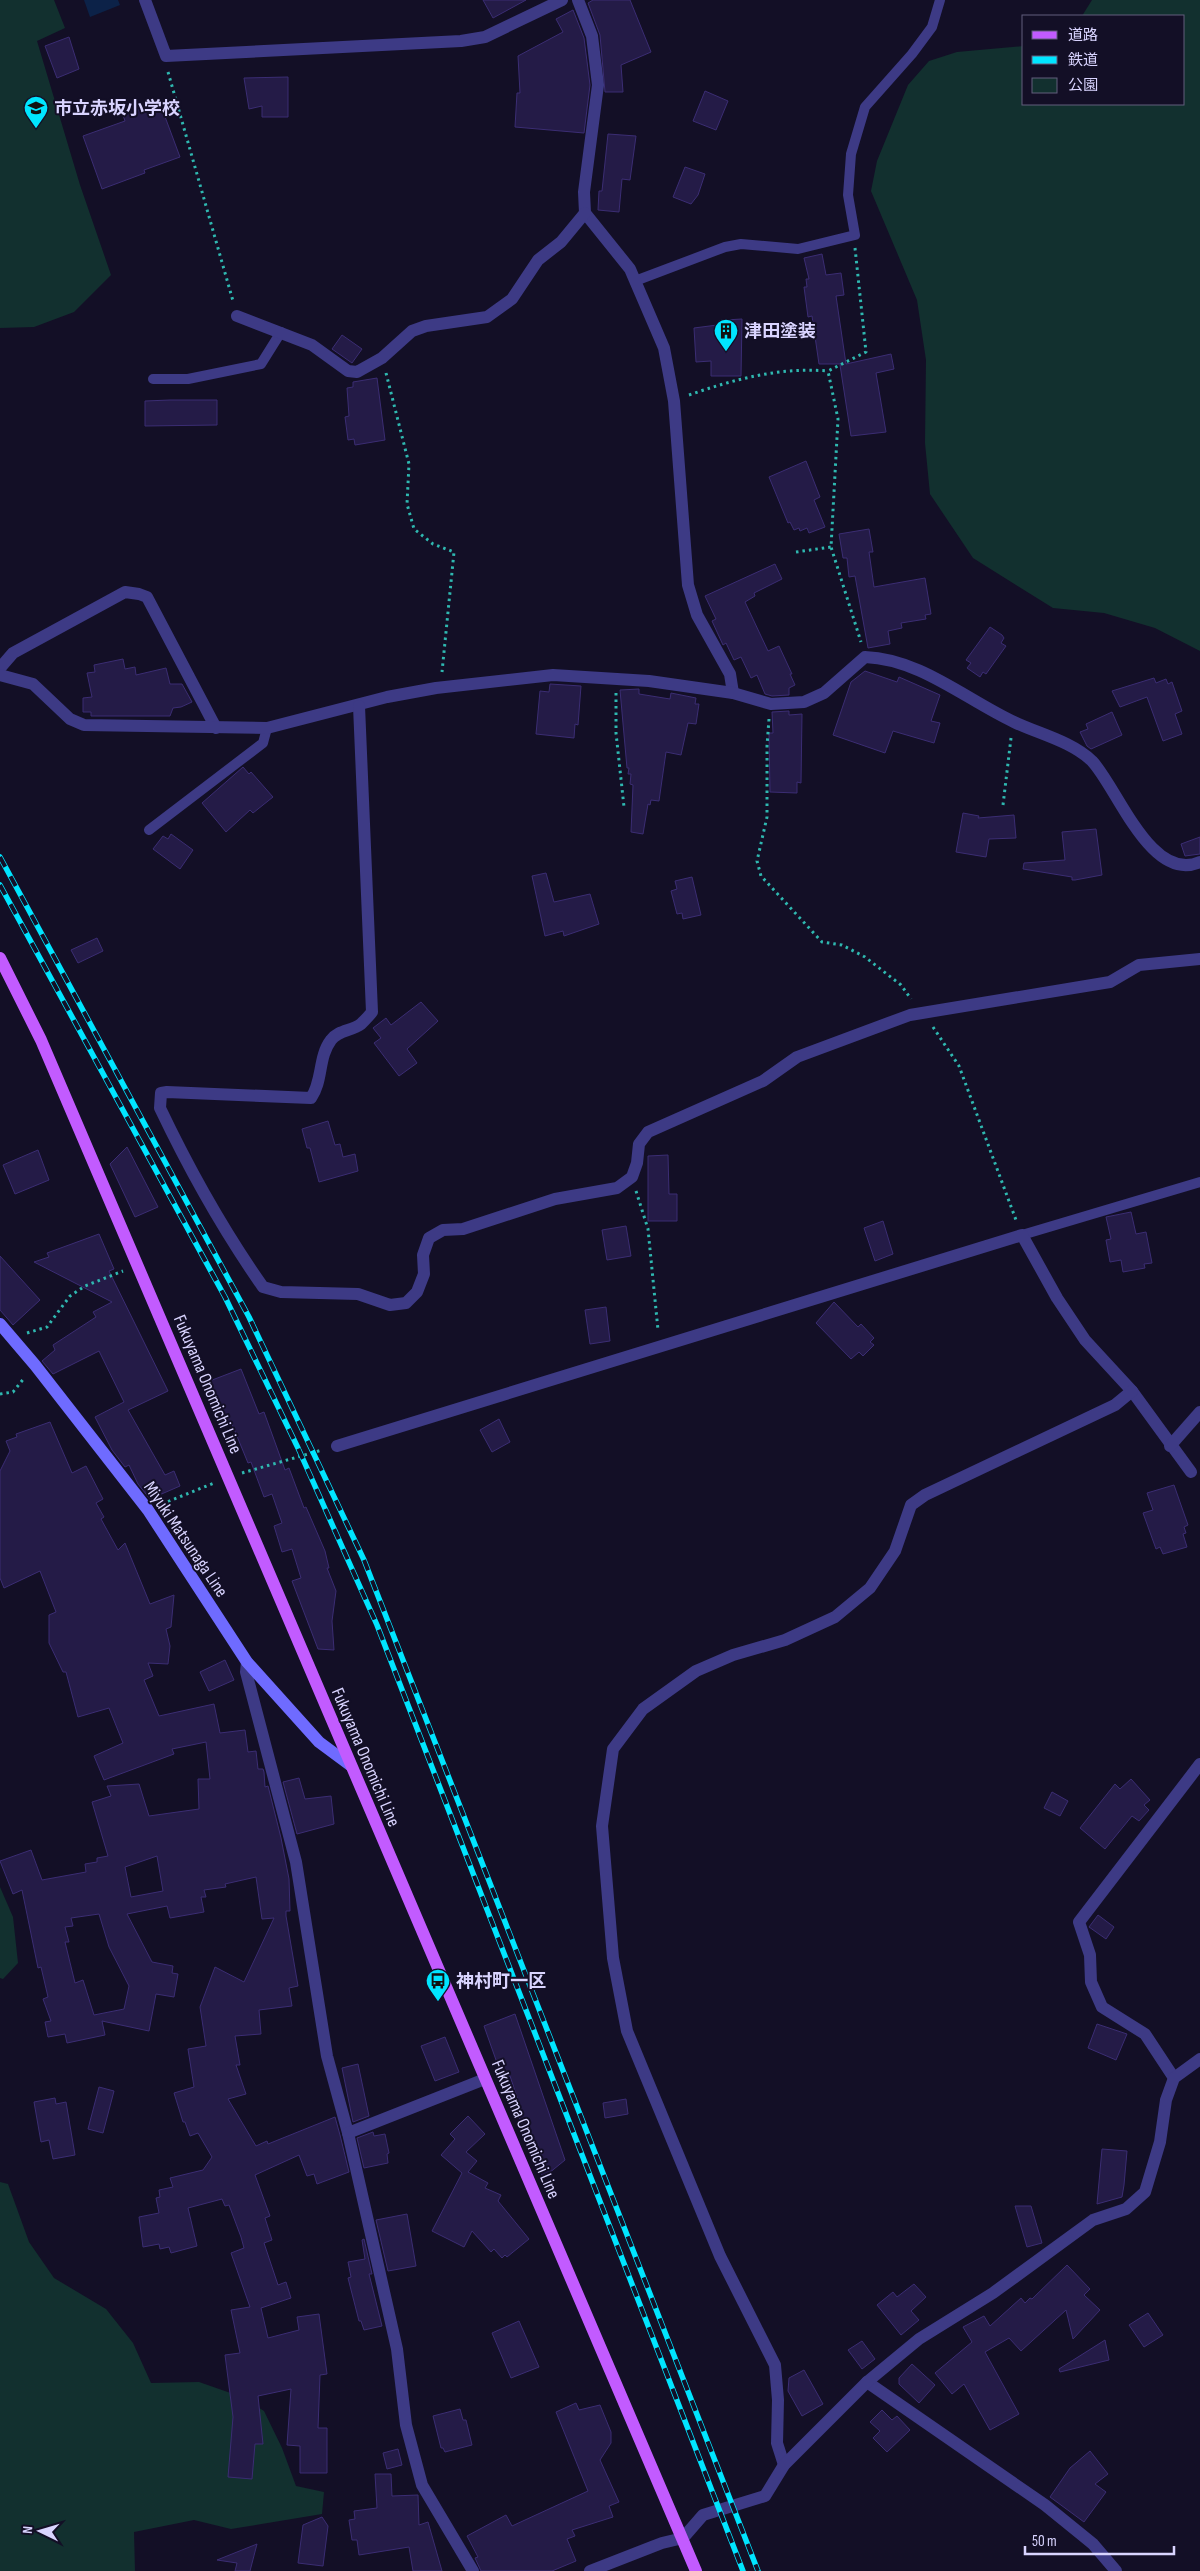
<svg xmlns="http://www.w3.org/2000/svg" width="1200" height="2571" font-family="'Sofia Sans Condensed','Noto Sans JP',sans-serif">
<rect width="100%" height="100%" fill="#130f26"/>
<g fill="#12302f">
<path d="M0,0H54L65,28L37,41L80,185L111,275L74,312L34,327L0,328Z"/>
<path d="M1092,0H1200V651L1155,628L1104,613L1053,608L973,558L930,494L925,443L926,360L917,300L871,191L877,161L908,85L929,61L957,52L1024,46V104H1184V16H1082Z"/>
<path d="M0,1887L13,1917L18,1963L3,1979L0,1978Z"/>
<path d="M0,2182L8,2184L29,2242L54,2278L106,2309L133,2343L151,2383L199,2382L242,2397L264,2411L282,2448L296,2486L324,2492L322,2514L231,2529L194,2520L134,2532L135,2571H0Z"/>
</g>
<path fill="#0c2248" d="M84,0H118L120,5L90,17Z"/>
<g fill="#241b47" stroke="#3b2d73" fill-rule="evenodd">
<path d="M483,0H526L493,18Z"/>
<path d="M593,0H630L651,52L621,65L623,92H605L600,35L588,3Z"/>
<path d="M573,10L584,38L590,85L584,133L515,127L517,93H520L518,56L563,32L556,19Z"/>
<path d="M69,37L79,69L57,78L45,46Z"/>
<path d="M288,77V117H262V106L249,109L244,78Z"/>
<path d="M705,91L728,101L716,130L693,121Z"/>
<path d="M137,106L140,113L161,106L180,157L144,170L145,173L102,189L83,136L125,121L122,112Z"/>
<path d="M608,134L636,136L630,180L622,179L619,212L598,210L599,191H602Z"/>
<path d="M685,167L705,174L698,195L691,204L673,197Z"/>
<path d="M822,254L826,275L841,273L844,295L836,296L846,364L891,354L894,369L876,373L886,432L851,436L840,365L843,364H819L812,316L808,317L804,287H807L806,279H809L804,258Z"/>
<path d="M742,319L741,376H711V361L696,362L694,328L725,324V320Z"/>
<path d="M342,335L362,349L352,363L332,349Z"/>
<path d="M377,378L385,440L355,445L354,439L348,440L345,417L349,416L347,388L353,387V382Z"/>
<path d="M170,400H217V425L145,426V401Z"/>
<path d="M806,461L820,497L814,500L825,527L809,533L807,528L800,531L799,528L794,530L790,522L788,523L769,477Z"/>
<path d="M869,529L873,552H869L874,587L925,578L931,614L925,615L926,619L901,623L902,628L888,631L890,644L868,648L855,576L849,577L847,558H843L839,534Z"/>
<path d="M775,564L782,579L754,593L755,596L745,602L768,651L779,646L792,674H790L795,685L789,688V695L772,696L765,694L757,675L751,678L741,657L734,660L726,643L723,645L712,621L716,619L705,596Z"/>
<path d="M990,627L1002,635L1004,638L1001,643L1006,646L986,674L983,672L980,677L967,668L971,663L966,660Z"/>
<path d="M123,659L125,669L135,667L136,675L166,668L170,684H182L192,702L181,707L173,708L170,716H91V712H83V698L92,697L87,673L95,672L94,665Z"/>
<path d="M865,671L897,682L899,677L940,695L931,721L940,723L934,743L893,731L885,753L833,735L851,682Z"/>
<path d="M1154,678L1156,683L1166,679L1168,684L1172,682L1182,711L1175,714L1182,734L1163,741L1147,697L1120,707L1112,691Z"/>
<path d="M550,684L581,686L578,725L575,724L574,738L536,734L540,691L549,692Z"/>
<path d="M639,689V694L670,699L671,693L696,698L695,704H699L696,724L688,723L681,755L666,752L659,801L651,800L650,805L648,804L643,834L631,832L633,785L630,784L631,774H628L629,768H627L620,690Z"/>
<path d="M789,711V715L802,714L801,783L797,782V793L770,792L769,733H773L772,712Z"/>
<path d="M1112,712L1122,735L1091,749L1087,746L1080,732L1088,729L1086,724Z"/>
<path d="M243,767L249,774L251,772L273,797L253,813L250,810L226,832L202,803Z"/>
<path d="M963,813L979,816L978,818L1014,815L1016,838L989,839L986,857L956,852Z"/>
<path d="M1096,829L1102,875L1075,880H1072V877L1023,869L1024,863L1065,860L1062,832Z"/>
<path d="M171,834L193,850L180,869L153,849L163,836L168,839Z"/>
<path d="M1200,837V854L1185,856L1181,844Z"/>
<path d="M546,873L554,902L590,894L599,924L564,936L563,931L545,936L532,876Z"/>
<path d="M692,877L701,915L683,919L682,913L677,914L671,891L677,889L675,881Z"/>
<path d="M97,938L103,951L78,963L71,950Z"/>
<path d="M421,1002L438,1021L407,1049L417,1063L399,1076L374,1043L381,1038L373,1028L386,1018L391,1025Z"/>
<path d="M328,1121L335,1145L340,1144L343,1157L355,1154L358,1171L319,1182L310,1148H307L302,1129Z"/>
<path d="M127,1147L158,1207L135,1217L110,1164Z"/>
<path d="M38,1150L49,1180L15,1194L3,1165Z"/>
<path d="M668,1155L669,1194H677V1221H648V1156Z"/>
<path d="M1131,1212L1136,1234L1146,1232L1152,1263L1144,1264L1145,1268L1123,1272L1121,1260L1110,1262L1106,1240L1111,1239L1106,1217Z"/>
<path d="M883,1221L893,1254L875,1261L864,1228Z"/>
<path d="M626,1226L631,1256L607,1260L602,1230Z"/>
<path d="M99,1234L114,1269L109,1271L168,1391L128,1410L165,1475L174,1471L180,1486L150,1499L138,1484L129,1465L125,1467L112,1450L95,1417L124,1402L99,1351L53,1374L42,1361L55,1350L53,1345L96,1317L93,1312L112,1302L34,1262L49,1257L47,1253Z"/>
<path d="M0,1256L40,1300L13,1325L0,1310Z"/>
<path d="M834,1302L858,1327L861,1324L874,1338L870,1342L874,1345L863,1356L859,1352L851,1359L816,1323Z"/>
<path d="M606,1307L610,1341L590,1344L585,1310Z"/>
<path d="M241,1369L259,1414L264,1412L285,1470L289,1468L304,1508L306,1507L325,1551L329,1568H327L336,1591L332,1621L334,1650L318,1649L292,1581L301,1578L292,1549L282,1552L274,1526L282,1523L272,1494L264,1497L251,1462L248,1463L232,1424L225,1427L207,1382Z"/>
<path d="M499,1419L510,1442L492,1452L480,1430Z"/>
<path d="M50,1422L72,1473L86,1466L103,1499L96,1503L104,1517L101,1519L118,1550L125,1543L150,1604L174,1595L171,1627L166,1629L170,1646L168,1664L148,1663L153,1676L144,1680L159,1716L214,1704L220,1733L245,1730L248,1752L256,1751L258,1769H263L264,1772L265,1787L268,1786L281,1838L289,1879L290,1911H286V1916L298,1986L289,1988L292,2006L259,2010L261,2034L235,2036L240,2065H236L246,2094L228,2099L256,2146L267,2141L268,2144L335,2117L340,2135L349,2172L317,2184L314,2174L307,2176L299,2155L255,2175L270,2216L265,2218L272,2240L264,2243L278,2285L286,2282L291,2298L261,2308L268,2338L299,2330L297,2317L319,2314L327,2374L320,2375L318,2428H327V2473H300V2446L287,2445L291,2389L258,2396L263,2444H255L252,2479L228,2477L233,2417L225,2355L240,2353L231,2310L250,2307L231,2253L244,2248L241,2237L229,2205L225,2206L222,2199L188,2208L197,2246L171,2253L169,2247L160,2249L159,2244L143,2247L139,2217L159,2213L156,2198L160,2197L159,2190L173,2187L170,2178L203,2170L212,2157L198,2133L190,2136L185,2122H183L174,2093L194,2087L188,2049L206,2046L200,2007L215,1967L244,1982L274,1918L262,1919L256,1877L225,1884L226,1887L204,1890L206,1897H201L204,1912L170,1918L167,1906L127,1914L152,1962L173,1966L172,1973L178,1974L174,1997L156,1994L149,2031L102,2021L105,2035L67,2043L65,2034L48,2037L45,2022L51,2021L43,1999L48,1997L41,1967L38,1968L22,1890L13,1894L0,1861L31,1850L42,1880L86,1872L85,1864L97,1862V1858L108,1856L92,1802L111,1796L107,1786L139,1784L149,1816L199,1809L198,1779H210L206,1742L172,1749L174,1754L104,1780L94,1756L123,1743L109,1708L78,1717L66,1672H63L49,1643V1615L56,1612L40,1571L4,1588L0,1578V1471L10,1451L6,1441L17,1437L16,1434ZM157,1856L163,1891L131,1897L125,1867ZM99,1914L109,1947L129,1986L124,2009L94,2015L83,1980L75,1983L65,1942H69L65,1927L73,1926L71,1918Z"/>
<path d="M1174,1485L1188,1525L1184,1527L1186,1533L1183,1534L1187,1547L1163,1554L1160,1547L1156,1549L1143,1513L1153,1510L1147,1493Z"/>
<path d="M225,1660L234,1680L209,1691L200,1672Z"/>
<path d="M299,1778L305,1799L331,1796L334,1824L297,1834L283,1782Z"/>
<path d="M1131,1779L1150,1800L1144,1805L1149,1810L1139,1821L1132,1816L1105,1849L1080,1828L1115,1784L1120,1789Z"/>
<path d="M1052,1792L1068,1801L1060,1816L1044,1808Z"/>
<path d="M1098,1915L1114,1927L1106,1939L1089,1927Z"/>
<path d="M515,2014L565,2160L543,2178L528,2135L525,2136L517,2110L521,2109L510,2076L502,2077L484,2026Z"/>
<path d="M1097,2024L1127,2034L1116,2060L1088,2048Z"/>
<path d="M445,2037L459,2072L435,2081L421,2046Z"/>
<path d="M358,2064L369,2116L353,2122L342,2068Z"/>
<path d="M99,2087L114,2091L103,2133L88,2129Z"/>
<path d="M55,2098L56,2104L66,2102L75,2155L53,2159L49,2140L41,2142L34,2102Z"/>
<path d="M626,2099L628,2114L605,2118L603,2103Z"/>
<path d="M468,2116L485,2134L466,2152L477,2161L468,2172L488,2183L485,2188L501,2195L498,2201L529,2239L507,2257L505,2255L502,2258L494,2249L491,2252L472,2231L464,2247L432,2231L462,2173L441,2155L455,2139L450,2134Z"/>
<path d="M373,2132L374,2136L385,2134L389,2153L387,2154L388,2163L364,2168L357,2138Z"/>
<path d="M1102,2149L1127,2151L1124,2185L1122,2197L1097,2204Z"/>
<path d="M1015,2206H1031L1042,2243L1027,2247Z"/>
<path d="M407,2214L416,2266L388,2271L376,2220Z"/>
<path d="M364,2239L372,2274H369L382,2326L364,2330L361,2321H359L348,2278L351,2277L348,2262L365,2259L362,2240Z"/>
<path d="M1067,2265L1090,2289L1084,2295L1100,2310L1073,2339L1066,2310L1021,2351L1009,2338L985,2352L1019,2414L990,2430L964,2384L952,2394L935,2373L972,2342L963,2327L984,2316L990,2326L1021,2298L1025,2303L1030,2298L1032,2299Z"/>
<path d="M914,2284L926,2297L911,2311L919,2320L901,2335L877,2305L893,2292L897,2297Z"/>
<path d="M1148,2313L1163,2335L1144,2347L1129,2325Z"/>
<path d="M519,2321L539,2367L511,2378L492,2333Z"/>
<path d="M1105,2340L1109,2360L1060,2372L1059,2369Z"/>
<path d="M862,2341L875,2359L862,2369L848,2350Z"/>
<path d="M912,2364L935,2385L919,2403L899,2384V2378Z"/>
<path d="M804,2370L823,2404L802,2416L788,2391L789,2378Z"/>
<path d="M576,2403L579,2410L600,2405L611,2432V2443L600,2460L619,2502L609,2506L613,2517L572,2530L575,2536L567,2539L576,2561L552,2571H481L475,2558L478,2557L467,2536L506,2515L512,2526L588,2491L556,2412Z"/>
<path d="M460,2409L463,2420H466L472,2445L445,2452L443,2448H441L433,2416Z"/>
<path d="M882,2410L892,2420L897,2416L910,2430L887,2452L873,2438L880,2431L870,2422Z"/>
<path d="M398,2449L402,2465L387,2469L383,2453Z"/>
<path d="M1090,2451L1108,2474L1095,2484L1106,2492L1084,2522L1050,2497L1070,2468Z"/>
<path d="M375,2474H391L392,2496L418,2495L419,2525L428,2522L442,2571H413L409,2547L359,2555L357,2540H352L349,2520L355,2519L354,2511L377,2508Z"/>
<path d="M322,2517L328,2526L323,2566L298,2563L303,2525Z"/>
<path d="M257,2544L250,2571H235L237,2563L217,2560Z"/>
</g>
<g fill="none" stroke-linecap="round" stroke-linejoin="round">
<g stroke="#2fb8b0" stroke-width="3" stroke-dasharray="2.5 4" stroke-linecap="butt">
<path d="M168,72L233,301"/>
<path d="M855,248L866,352L828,371L838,419L831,547L861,642"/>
<path d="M386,373L409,464L407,504L414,529L433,544L454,552L442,672"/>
<path d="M689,395C735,379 780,367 828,371"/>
<path d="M796,552L831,547"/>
<path d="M616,693V733L624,807"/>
<path d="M769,719L767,746V817L757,861L761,876L822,942L842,945L865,957L901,985L911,999"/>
<path d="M1003,805L1011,738"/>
<path d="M933,1027L959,1066L1016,1220"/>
<path d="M636,1191L648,1229L658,1330"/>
<path d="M27,1333L47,1327L70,1296L85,1286L123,1271"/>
<path d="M0,1394L13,1392L25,1377"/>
<path d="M242,1473L322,1450"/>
<path d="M162,1504L214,1483"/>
</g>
<g stroke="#3d3a85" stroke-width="10">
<path d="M635,281L725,247L741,244L798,249L855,235L848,195L851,154L865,107L912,54L932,27L940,0"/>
<path d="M153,379H188L261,364L281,332"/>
<path d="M149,830L263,743L267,728"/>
<path d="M1022,1235L1200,1182"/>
</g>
<g stroke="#3d3a85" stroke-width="12">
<path d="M145,0L166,56L461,41L485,37L562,0"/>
<path d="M578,0L592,36L598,85L584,192L585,213L630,269L664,348L674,401L688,585L697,615L730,674L733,693"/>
<path d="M237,316L312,345L348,371L357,372L382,358L412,331L426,326L487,317L512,299L538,260L561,242L585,213"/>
<path d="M0,668L13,653L125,592L139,594L147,597L216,728"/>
<path d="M0,675L33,684L70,719L84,725L267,728L387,697L436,688L553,675L649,681L733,693L771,704L804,702L824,693L865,657C920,659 965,699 1014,722C1039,734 1071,741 1092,761C1117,787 1151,884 1200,862"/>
<path d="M359,706L372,1012C369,1016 365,1020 361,1024C352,1031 338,1030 331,1040C318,1057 323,1081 311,1098L167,1092L161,1093L160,1108C190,1171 223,1230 263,1287L281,1292L358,1294L390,1305L406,1303L417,1292L424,1274L423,1255L429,1238L443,1230L463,1229L555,1199L617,1188L632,1177L637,1163L639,1144L648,1132L763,1081L797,1057L910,1015L1110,982L1139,965L1200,959"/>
<path d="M337,1446L1022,1235L1057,1298L1085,1340L1132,1391L1191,1472"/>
<path d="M1170,1446L1200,1412"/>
<path d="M247,1662L246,1672L296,1862L327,2056L348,2133L397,2349L406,2425L422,2485L473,2571"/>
<path d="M1174,2078L1145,2034L1102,2007L1091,1982L1090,1955L1079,1922L1200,1764"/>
<path d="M348,2133L485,2079"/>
<path d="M867,2382L1045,2505L1093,2544L1116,2571"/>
<path d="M784,2465L777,2443L778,2400L775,2365L720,2256L627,2031L613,1958L602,1826L613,1749L643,1709L696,1671L733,1655L785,1640L835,1617L870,1588L895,1551L911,1505L925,1495L1115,1405L1132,1391"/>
<path d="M590,2571L662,2543L683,2538L703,2515L765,2496L784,2465L867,2382L919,2339L993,2293L1093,2220L1126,2209L1145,2192L1160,2142L1166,2100L1174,2078L1200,2059"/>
</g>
<path stroke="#6f6bff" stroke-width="12" d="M0,1324L35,1365L148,1510L247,1662L319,1742L350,1765"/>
<path stroke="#c25bff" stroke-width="12" d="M0,958L41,1040L696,2571"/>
<defs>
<g id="rail">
<path d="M0,857L249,1317L364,1560L758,2571"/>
<path d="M0,885L225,1297L298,1448L377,1625L743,2571"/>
</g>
</defs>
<use href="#rail" stroke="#00e5ff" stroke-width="5.5"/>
<use href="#rail" stroke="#130f26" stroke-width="4" stroke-dasharray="11" stroke-linecap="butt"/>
</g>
<defs>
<symbol id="school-pin" viewBox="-11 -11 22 30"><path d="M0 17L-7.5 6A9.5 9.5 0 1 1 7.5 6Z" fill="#00e5ff" stroke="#130f26"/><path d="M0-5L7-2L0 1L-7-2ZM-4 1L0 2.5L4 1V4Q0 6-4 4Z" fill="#111"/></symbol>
<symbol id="building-pin" viewBox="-11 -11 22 30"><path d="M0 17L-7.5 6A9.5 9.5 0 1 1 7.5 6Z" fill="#00e5ff" stroke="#130f26"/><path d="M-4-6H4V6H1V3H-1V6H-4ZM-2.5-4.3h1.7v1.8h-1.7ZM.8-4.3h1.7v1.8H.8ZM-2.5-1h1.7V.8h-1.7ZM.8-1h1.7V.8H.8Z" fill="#111"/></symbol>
<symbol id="bus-pin" viewBox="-11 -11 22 30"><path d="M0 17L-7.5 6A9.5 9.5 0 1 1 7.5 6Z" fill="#00e5ff" stroke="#130f26"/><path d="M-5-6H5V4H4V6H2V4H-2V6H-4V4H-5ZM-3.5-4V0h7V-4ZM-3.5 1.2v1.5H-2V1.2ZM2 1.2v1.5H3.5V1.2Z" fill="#111"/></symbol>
</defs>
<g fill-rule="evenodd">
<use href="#school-pin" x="22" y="94" width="28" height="38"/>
<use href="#building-pin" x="712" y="317" width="28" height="38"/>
<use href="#bus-pin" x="424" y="1967" width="28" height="38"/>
</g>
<g text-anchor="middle" stroke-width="4" stroke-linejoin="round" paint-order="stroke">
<g font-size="18" font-weight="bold" fill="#d9d4ff" stroke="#130f26" text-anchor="start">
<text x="54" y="114">市立赤坂小学校</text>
<text x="744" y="337">津田塗装</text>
<text x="456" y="1987">神村町一区</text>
</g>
<g font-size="18" fill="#d9d4ff" stroke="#130f26">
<text transform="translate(208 1384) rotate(67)" y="6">Fukuyama Onomichi Line</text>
<text transform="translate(186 1539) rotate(56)" y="6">Miyuki Matsunaga Line</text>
<text transform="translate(366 1757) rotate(67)" y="6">Fukuyama Onomichi Line</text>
<text transform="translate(526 2129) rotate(67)" y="6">Fukuyama Onomichi Line</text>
</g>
</g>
<rect x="1022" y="15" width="162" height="90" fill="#130f26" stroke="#625e7d"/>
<rect x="1032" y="31" width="25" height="8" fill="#c25bff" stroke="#625e7d"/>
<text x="1068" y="40" font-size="15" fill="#d9d4ff">道路</text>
<rect x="1032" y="56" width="25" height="8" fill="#00e5ff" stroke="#625e7d"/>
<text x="1068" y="65" font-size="15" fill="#d9d4ff">鉄道</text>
<rect x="1032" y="78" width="25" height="15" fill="#12302f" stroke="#625e7d"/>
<text x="1068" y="90" font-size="15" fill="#d9d4ff">公園</text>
<g transform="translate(40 2531) rotate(275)" stroke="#130f26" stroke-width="4" paint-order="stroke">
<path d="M0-4L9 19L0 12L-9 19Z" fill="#d9d4ff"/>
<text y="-8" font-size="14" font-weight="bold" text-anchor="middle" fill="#d9d4ff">N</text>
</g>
<path d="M1025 2546v8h149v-8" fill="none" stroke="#d9d4ff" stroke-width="2.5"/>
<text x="1032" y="2546" font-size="15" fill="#d9d4ff" stroke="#130f26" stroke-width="4" paint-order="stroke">50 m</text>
</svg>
